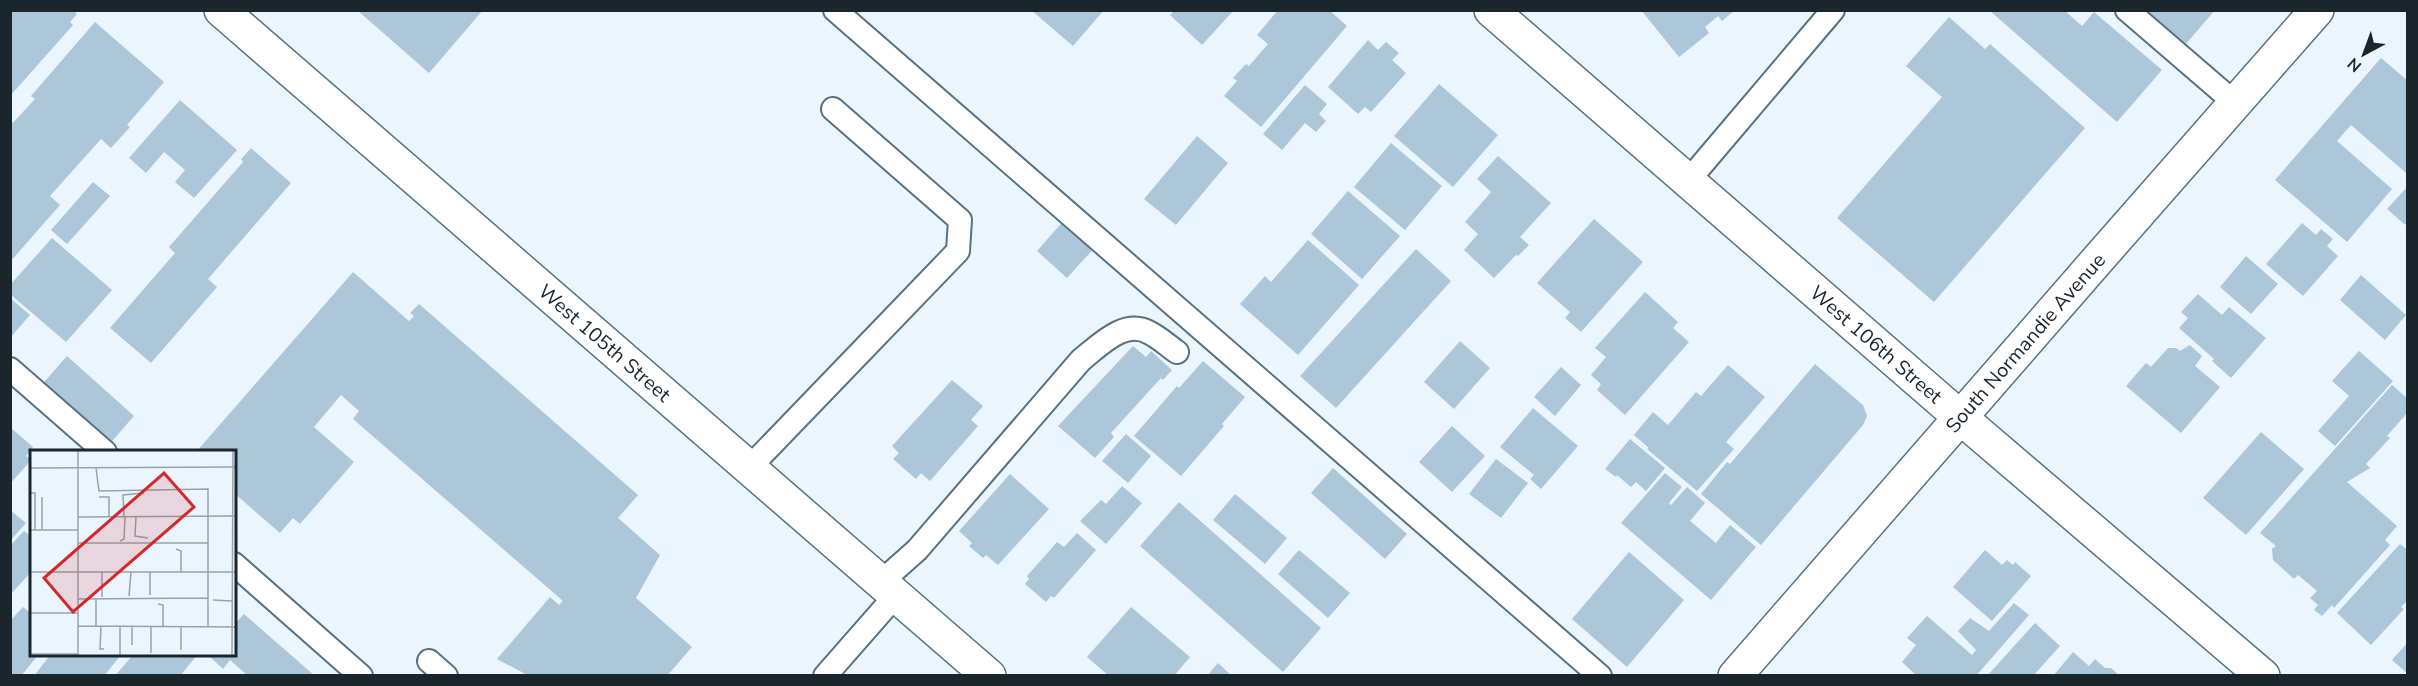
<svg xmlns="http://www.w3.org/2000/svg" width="2418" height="686" font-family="'Nunito Sans',sans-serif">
<rect width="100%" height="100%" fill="#ebf5fe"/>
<g fill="#acc6da">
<path d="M10,10H73L77,14L70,22L73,25L10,96Z"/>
<path d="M357,10H483L429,73Z"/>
<path d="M1031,10H1104L1073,46Z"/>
<path d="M1175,10H1234L1202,45L1170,15Z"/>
<path d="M1278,10H1329L1347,26L1261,127L1224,96L1237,81L1233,78L1246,64L1249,66L1268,44L1257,35Z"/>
<path d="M1641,10H1735L1722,21L1718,16L1705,27L1709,33L1679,57Z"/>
<path d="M1989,10H2064L2082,26L2094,12L2162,70L2117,122Z"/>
<path d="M2146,10H2215L2185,45Z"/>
<path d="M1949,17L1985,49L1990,44L2085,128L1934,302L1837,218L1942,97L1906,66Z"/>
<path d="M95,22L164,82L127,125L130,127L111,148L101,139L50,196L60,205L10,262V126L35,99L31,96Z"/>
<path d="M1368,40L1378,50L1386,42L1399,53L1392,60L1406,73L1371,112L1365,107L1358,114L1328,87Z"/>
<path d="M2381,58L2408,81V171L2406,173L2351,125L2337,141L2392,189L2347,242L2275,180Z"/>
<path d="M1439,84L1498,135L1453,187L1394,136Z"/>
<path d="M1305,85L1327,104L1319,114L1326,121L1316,132L1305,123L1282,150L1263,134Z"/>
<path d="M180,100L237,150L194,198L175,182L185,170L164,152L146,173L129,158Z"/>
<path d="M1197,136L1228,163L1176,225L1144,199Z"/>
<path d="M1391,143L1442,186L1405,230L1354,187Z"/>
<path d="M251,148L291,183L208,279L217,287L151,363L110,328L175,253L169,247L243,162L241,159Z"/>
<path d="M1498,156L1551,203L1520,237L1529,245L1518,256L1516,255L1494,278L1464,250L1478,234L1465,222L1491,192L1477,179Z"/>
<path d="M93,182L110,196L67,244L51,230Z"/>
<path d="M2408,186V225L2404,224L2387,209Z"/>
<path d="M1348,191L1400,236L1362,279L1311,234Z"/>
<path d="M1066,218L1097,245L1067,278L1037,251Z"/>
<path d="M1594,219L1643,262L1581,332L1565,318L1570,312L1537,283Z"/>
<path d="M2302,223L2316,235L2321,229L2333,239L2327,246L2338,256L2303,296L2266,264Z"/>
<path d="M52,238L112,290L66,342L10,294V285Z"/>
<path d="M1308,240L1359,285L1298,355L1240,304L1265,276L1271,282Z"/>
<path d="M1416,249L1451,281L1336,408L1300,376Z"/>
<path d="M2246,256L2278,284L2251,314L2220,287Z"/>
<path d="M353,272L409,321L414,316L410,313L419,304L638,495L618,518L660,555L636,598L692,647L667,676H529L497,659L550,597L559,605L563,601L353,419L359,411L341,395L314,427L354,462L300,524L293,518L280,533L234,493V452H196Z"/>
<path d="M2361,275L2406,315L2385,340L2340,300Z"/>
<path d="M1645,292L1678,322L1673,328L1689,342L1625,415L1597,390L1601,384L1591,375L1606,357L1595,348Z"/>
<path d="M2198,294L2222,315L2229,307L2266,338L2231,378L2212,361L2214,359L2179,328L2188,318L2181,312Z"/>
<path d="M10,298L30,315L10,338Z"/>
<path d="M1460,341L1490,368L1454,409L1424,382Z"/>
<path d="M2190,345L2202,356L2195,366L2220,387L2181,433L2126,386L2146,363L2151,367L2168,348H2176L2180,351Z"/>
<path d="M1133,346L1146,357L1151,351L1172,370L1163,380L1161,378L1111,433L1114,437L1095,458L1058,426Z"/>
<path d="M2359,351L2393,381L2335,446L2318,431L2349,396L2332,381Z"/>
<path d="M67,356L134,416L106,448L38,389Z"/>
<path d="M1203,361L1245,397L1222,424L1224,426L1181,476L1134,436L1177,386L1179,388Z"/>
<path d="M1815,364L1863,405L1867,416L1863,425L1761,545L1701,494L1727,462L1730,464Z"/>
<path d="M1728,365L1765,397L1726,442L1734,449L1697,491L1647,449L1649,448L1634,435L1653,412L1668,425L1696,392L1701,396Z"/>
<path d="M1561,367L1581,385L1555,416L1534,397Z"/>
<path d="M952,380L983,406L971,420L978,426L930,481L921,473L916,479L893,459L899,453L892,446Z"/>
<path d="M2392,385L2408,399V412L2387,436L2390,438L2366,464L2370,468L2347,482L2397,526L2385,540L2390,545L2334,608L2332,605L2322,616L2314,610L2318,605L2310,598L2317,591L2298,575L2294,579L2273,560L2272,549L2276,546L2260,533Z"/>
<path d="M1533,408L1578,446L1541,489L1530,479L1534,475L1500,447Z"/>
<path d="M1452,426L1485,456L1452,492L1419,462Z"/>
<path d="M10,427L33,447L26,456L31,460L10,484Z"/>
<path d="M2261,432L2304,469L2246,535L2203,498Z"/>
<path d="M1126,434L1151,456L1128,483L1102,461Z"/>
<path d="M1630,439L1665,468L1646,491L1636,482L1631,487L1617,475L1616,477L1605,469Z"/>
<path d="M1496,459L1528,483L1501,518L1469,494Z"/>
<path d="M1333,468L1407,534L1385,559L1311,493Z"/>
<path d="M1665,473L1682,487L1669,503L1671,505L1687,487L1705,503L1690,521L1716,543L1730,525L1756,547L1711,600L1621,523Z"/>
<path d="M1010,474L1049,509L998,565L986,555L983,558L969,546L972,543L959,531Z"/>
<path d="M1122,486L1142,503L1106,544L1080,521L1101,500L1106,504Z"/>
<path d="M1235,494L1287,538L1265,564L1213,520Z"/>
<path d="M1179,502L1321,628L1283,672L1140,546Z"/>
<path d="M10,510L26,523L10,541Z"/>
<path d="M24,531L32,537V571L10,595V546Z"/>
<path d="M1077,533L1096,550L1054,598L1051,596L1046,602L1025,584L1029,579L1027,576L1057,542L1064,547Z"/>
<path d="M2400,544L2408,550V600L2401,607L2404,609L2371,645L2337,613Z"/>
<path d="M1299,550L1350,593L1328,618L1278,574Z"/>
<path d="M1985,550L2002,565L2007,560L2013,565L2015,562L2031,576L1992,621L1953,587Z"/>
<path d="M1629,552L1684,600L1627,667L1572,619Z"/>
<path d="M2014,603L2029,615L1976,676H1917L1902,662L1916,645L1907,638L1927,616L1972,655L1976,650L1958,631L1970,618L1989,631Z"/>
<path d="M23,607L32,614V654H39L21,676H14L10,672V621Z"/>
<path d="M1131,607L1190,657L1174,676H1109L1087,657Z"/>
<path d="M244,614L315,676H248L230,660L223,669L207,654H234V625Z"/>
<path d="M2035,623L2060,646L2033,676H1987Z"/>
<path d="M2408,642V674L2392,660Z"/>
<path d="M2073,652L2089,666L2095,659L2105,668H2111L2120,676H2053Z"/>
<path d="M51,654H119L120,656L104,676H34Z"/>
<path d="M128,654H198L180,676H115L131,657Z"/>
<path d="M1218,663L1232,676H1207Z"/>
</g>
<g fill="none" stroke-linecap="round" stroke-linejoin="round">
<defs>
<g id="lane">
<path d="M835,10L1600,676"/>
<path d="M2127,10L2235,103"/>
<path d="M1688,181L1833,10"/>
<path d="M10,369L105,452"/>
<path d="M749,468L958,251L960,220L833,109"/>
<path d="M234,564L361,676"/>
<path d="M881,582L917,550L1081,360C1100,345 1125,318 1150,333C1160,338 1168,346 1177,352"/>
<path d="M429,661L446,676"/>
<path d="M825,676L896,595"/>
</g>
<g id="street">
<path id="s1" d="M221,10L989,676"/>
<path id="s2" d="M1491,10L1961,418L2263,676"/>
</g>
<g id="secondary">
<path id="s3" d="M1735,676C1928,454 2122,231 2317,10"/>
</g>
</defs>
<use href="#lane" stroke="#597183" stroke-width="26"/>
<use href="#street" stroke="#597183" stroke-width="36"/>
<use href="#secondary" stroke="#597183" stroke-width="36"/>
<use href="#lane" stroke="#fff" stroke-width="22"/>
<use href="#street" stroke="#fff" stroke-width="33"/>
<use href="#secondary" stroke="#fff" stroke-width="33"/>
</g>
<g text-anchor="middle" stroke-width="4.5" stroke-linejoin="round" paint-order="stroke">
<g font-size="20" fill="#1b252c" stroke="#ebf5fe">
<text dy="7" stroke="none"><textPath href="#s1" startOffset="508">West 105th Street</textPath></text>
<text dy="7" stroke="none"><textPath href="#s3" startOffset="442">South Normandie Avenue</textPath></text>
<text dy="7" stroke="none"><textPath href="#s2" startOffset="510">West 106th Street</textPath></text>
</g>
</g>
<g transform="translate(30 450)">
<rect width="206" height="206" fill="#ebf5fe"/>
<path fill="none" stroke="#98a2aa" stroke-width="1.5" d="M0,18L206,17M66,18L69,41L178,39V177M1,43H5V80M12,47V80M69,47H79V66M94,66L93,45L114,43M106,66L105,86L118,88M48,67L206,66M0,80H48M90,91L94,89L95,66M48,93H178M146,99L151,101V122M0,122H206M72,122V147M120,145V122M99,146L101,122M48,149L178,148M66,149V176M183,150L202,151M128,154L133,155V176M0,163H48M48,176L206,177M71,176L70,199H74M90,176V205M102,176V195M151,176V200M121,203V176M0,204H48M48,205V0M202,205L203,0"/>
<path fill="#d62828" fill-opacity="0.15" stroke="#d62828" stroke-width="3" d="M134,23L164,57L43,162L14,128Z"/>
<rect width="206" height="206" fill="none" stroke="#1b252c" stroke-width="3"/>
</g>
<rect width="2418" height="686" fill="none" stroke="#1b252c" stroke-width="24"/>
<g transform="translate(2364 54) rotate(221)" stroke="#ebf5fe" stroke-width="4.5" paint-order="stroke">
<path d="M0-4.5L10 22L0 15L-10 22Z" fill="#1b252c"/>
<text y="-9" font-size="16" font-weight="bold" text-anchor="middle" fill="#1b252c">N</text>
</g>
</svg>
